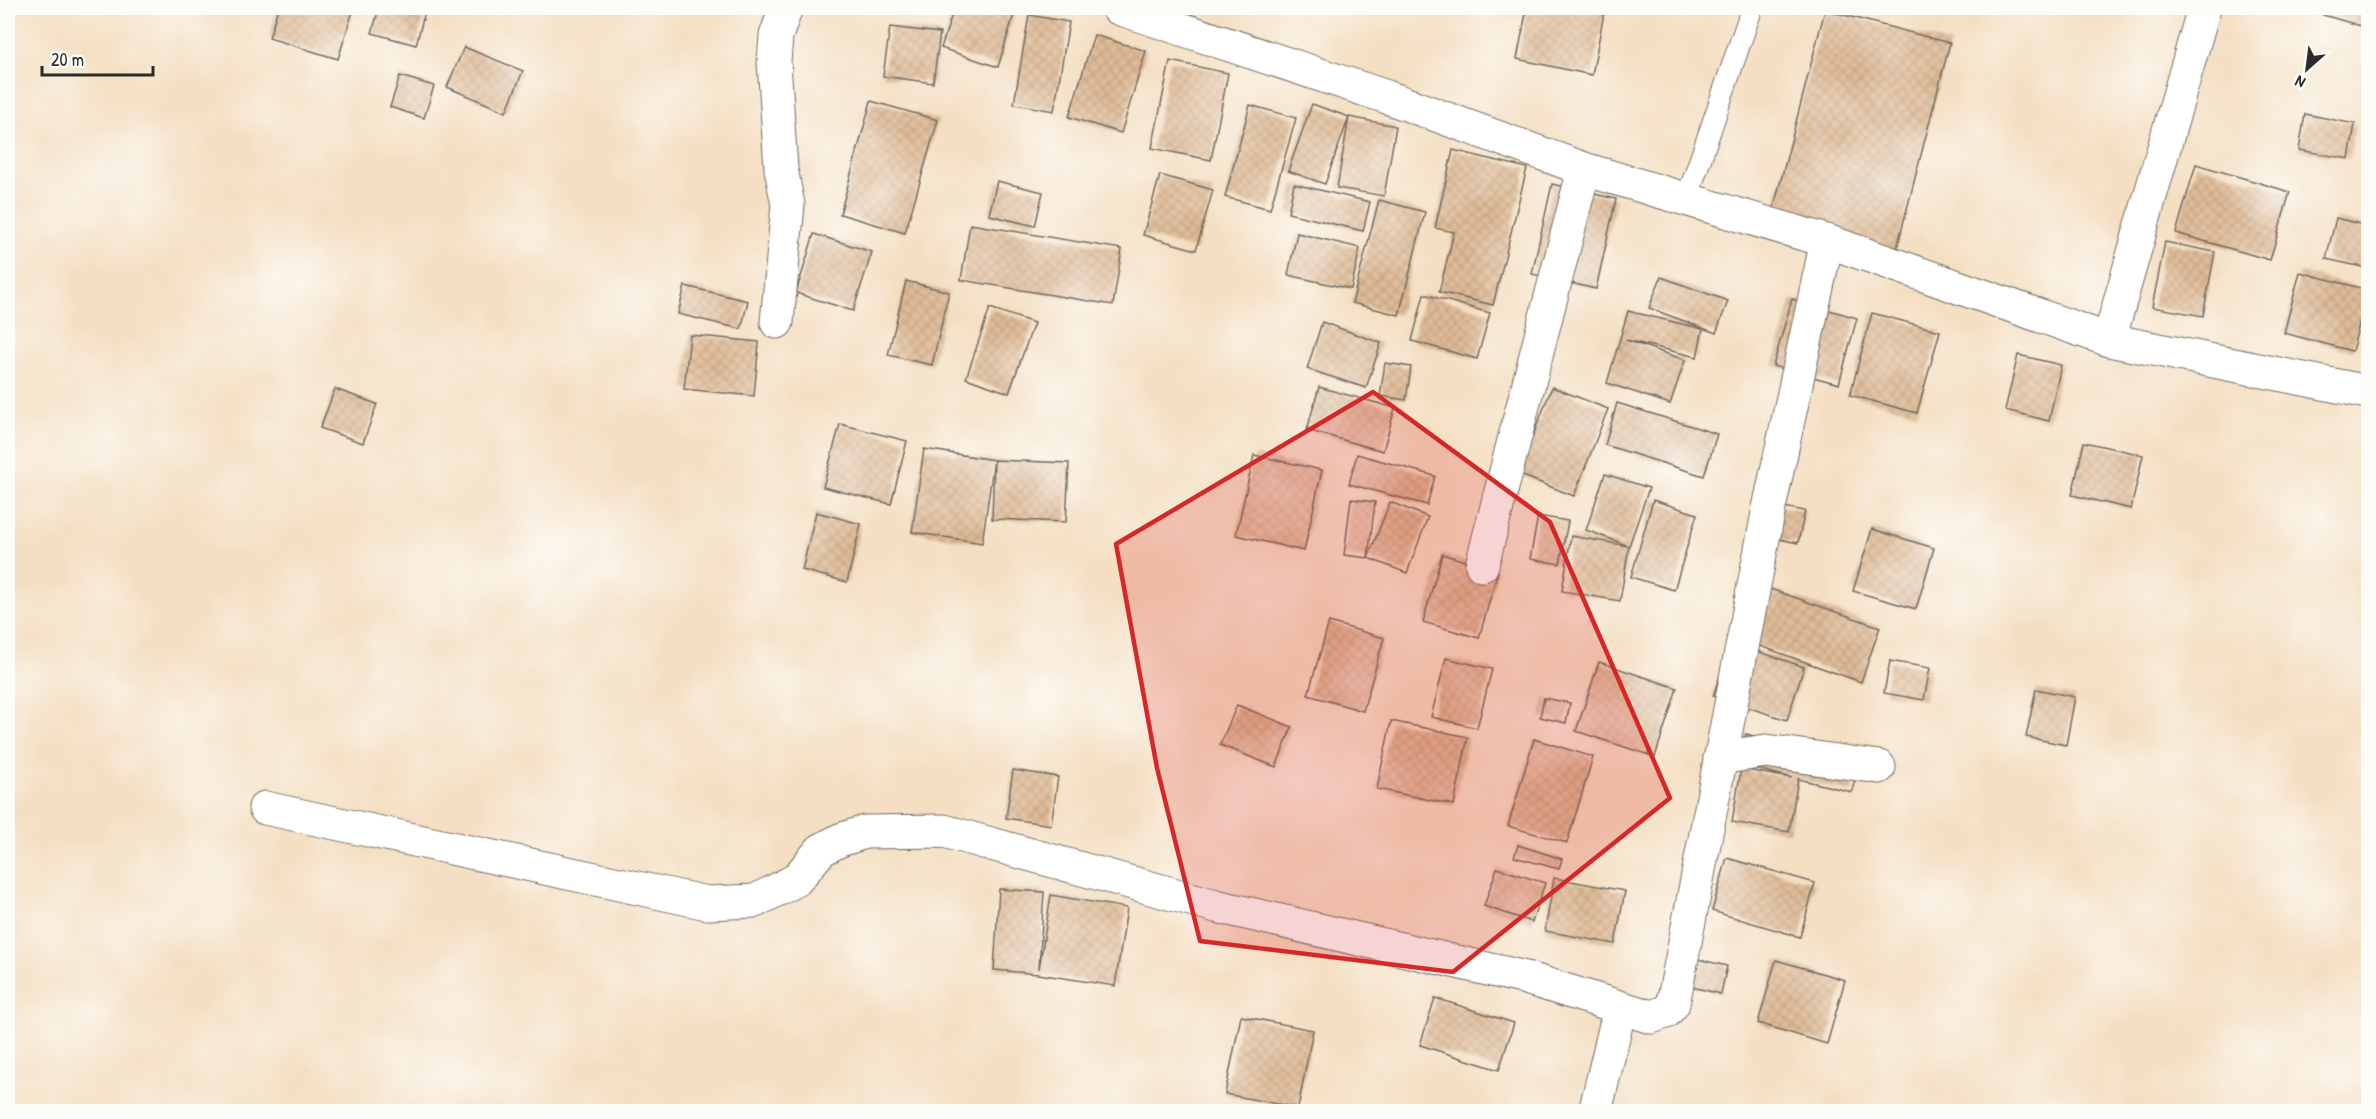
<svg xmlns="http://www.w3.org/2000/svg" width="2376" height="1119" font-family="'Patrick Hand',sans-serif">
<defs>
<pattern id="building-cross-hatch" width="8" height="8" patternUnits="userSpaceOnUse" patternTransform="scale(1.5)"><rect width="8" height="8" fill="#e0bb97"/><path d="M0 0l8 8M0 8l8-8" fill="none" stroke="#c0a182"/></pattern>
</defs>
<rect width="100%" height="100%" fill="#fdfcf7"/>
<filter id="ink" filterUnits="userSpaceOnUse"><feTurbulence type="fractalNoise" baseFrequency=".0167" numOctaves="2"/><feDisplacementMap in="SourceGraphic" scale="12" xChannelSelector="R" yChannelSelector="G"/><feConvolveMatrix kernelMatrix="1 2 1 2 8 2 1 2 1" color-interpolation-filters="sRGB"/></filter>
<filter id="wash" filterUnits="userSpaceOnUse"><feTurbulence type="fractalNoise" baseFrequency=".008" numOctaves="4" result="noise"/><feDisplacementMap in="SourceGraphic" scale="24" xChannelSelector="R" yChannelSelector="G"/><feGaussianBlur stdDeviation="1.35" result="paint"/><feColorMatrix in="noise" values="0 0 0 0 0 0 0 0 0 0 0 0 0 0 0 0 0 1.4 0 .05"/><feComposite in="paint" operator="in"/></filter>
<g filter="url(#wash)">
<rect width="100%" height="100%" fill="#f4dfc3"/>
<g id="blocks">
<g fill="url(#building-cross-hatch)">
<path d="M278,8H354L338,59L269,38Z"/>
<path d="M379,8H411L425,11L416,45L372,33Z"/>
<path d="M954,8H1016L998,67L941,48Z"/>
<path d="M1527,8H1605L1592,75L1517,59Z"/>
<path d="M2325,8H2368V28L2323,15Z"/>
<path d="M1825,10L1950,43L1893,263L1768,230Z"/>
<path d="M1029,15L1069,22L1054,111L1014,104Z"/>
<path d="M890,27L940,33L933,83L883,76Z"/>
<path d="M1094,35L1146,51L1121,133L1069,117Z"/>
<path d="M464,47L523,71L506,112L447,87Z"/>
<path d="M1170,61L1228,73L1211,160L1152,148Z"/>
<path d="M400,76L434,86L424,118L390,107Z"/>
<path d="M871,101L938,120L905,233L840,214Z"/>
<path d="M1312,104L1349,117L1325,184L1288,171Z"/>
<path d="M1250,105L1296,118L1270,209L1225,197Z"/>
<path d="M2305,114L2355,124L2349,159L2299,150Z"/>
<path d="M1349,117L1396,126L1384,196L1337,188Z"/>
<path d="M1453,150L1527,168L1493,305L1439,292L1454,232L1435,228Z"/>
<path d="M2196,164L2290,192L2270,260L2176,233Z"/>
<path d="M1160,175L1213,190L1196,250L1143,235Z"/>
<path d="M997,181L1043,192L1035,226L989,215Z"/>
<path d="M1294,184L1370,202L1363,231L1288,213Z"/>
<path d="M1552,184L1616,199L1596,289L1532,274Z"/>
<path d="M1379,200L1425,212L1399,315L1352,303Z"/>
<path d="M2336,218L2368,226L2367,268L2326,259Z"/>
<path d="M970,224L1122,249L1113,305L961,280Z"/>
<path d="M1297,233L1360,248L1351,289L1288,275Z"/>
<path d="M814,234L872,252L853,311L796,293Z"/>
<path d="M2165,242L2215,252L2203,316L2152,307Z"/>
<path d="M2300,272L2368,290L2352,351L2284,333Z"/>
<path d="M1661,277L1728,301L1716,333L1649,308Z"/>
<path d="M906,281L949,292L932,365L888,355Z"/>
<path d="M685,286L748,301L741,329L678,314Z"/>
<path d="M1424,294L1490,313L1477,359L1412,341Z"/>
<path d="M1792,299L1857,318L1839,384L1773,366Z"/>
<path d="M990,308L1034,323L1009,393L966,378Z"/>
<path d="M1628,311L1703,329L1697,357L1626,340L1685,360L1670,404L1607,383Z"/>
<path d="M1872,313L1940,331L1917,413L1850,395Z"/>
<path d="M1322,322L1381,343L1366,388L1307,369Z"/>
<path d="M690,335L759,342L754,396L684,389Z"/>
<path d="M2018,355L2061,365L2049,421L2005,410Z"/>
<path d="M1385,363L1411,367L1406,400L1380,396Z"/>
<path d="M1319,387L1395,408L1383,451L1307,430Z"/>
<path d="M1552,387L1608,409L1574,496L1518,474Z"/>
<path d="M335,389L377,404L363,443L320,428Z"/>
<path d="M1617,403L1717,434L1704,476L1605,445Z"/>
<path d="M840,424L907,441L891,504L823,487Z"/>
<path d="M2084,442L2143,455L2131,509L2072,495Z"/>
<path d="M924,449L994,460L982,543L912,532Z"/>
<path d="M1357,454L1435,476L1427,505L1349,484Z"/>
<path d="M1254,455L1322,470L1304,551L1236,535Z"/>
<path d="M994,460L1069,463L1066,522L992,519Z"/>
<path d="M1605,474L1649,488L1629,546L1586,530Z"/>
<path d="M1351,499L1375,502L1368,558L1344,555Z"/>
<path d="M1653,500L1697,514L1674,590L1631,577Z"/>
<path d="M1390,502L1428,517L1407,573L1368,558Z"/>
<path d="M1758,502L1805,511L1798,543L1752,533Z"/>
<path d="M816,512L861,524L847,582L802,570Z"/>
<path d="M1538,516L1568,521L1560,564L1530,559Z"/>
<path d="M1872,529L1934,548L1916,609L1853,591Z"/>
<path d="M1571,536L1629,546L1620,601L1562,591Z"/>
<path d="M1442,554L1498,571L1479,638L1423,622Z"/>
<path d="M1753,583L1880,627L1861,682L1735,637Z"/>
<path d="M1329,622L1384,638L1363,711L1308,695Z"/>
<path d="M1731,642L1804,667L1787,720L1713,696Z"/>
<path d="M1446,658L1492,669L1477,728L1431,717Z"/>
<path d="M1890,661L1930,668L1924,700L1884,693Z"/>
<path d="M1599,662L1677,688L1655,757L1576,731Z"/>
<path d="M2036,689L2075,697L2066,745L2026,737Z"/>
<path d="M1544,698L1570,703L1566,723L1540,717Z"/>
<path d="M1237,705L1292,727L1276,767L1220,745Z"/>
<path d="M1391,721L1468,737L1454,805L1377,789Z"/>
<path d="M1746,734L1859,762L1852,792L1798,779L1789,832L1732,822L1741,769L1792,778L1739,764Z"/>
<path d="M1534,739L1593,757L1567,843L1508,826Z"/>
<path d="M1013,770L1058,777L1051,825L1006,818Z"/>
<path d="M1518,845L1562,859L1559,869L1514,857Z"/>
<path d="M1727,858L1815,883L1800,937L1712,911Z"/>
<path d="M1497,868L1545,883L1532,922L1484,906Z"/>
<path d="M1554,878L1625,891L1615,944L1545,931Z"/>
<path d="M999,889L1044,892L1039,969L1051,895L1127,908L1115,986L1038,974L994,970Z"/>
<path d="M1681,955L1727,966L1721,994L1675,983Z"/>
<path d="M1776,960L1845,980L1827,1044L1758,1023Z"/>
<path d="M1435,998L1514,1023L1499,1070L1420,1045Z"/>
<path d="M1241,1016L1313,1030L1298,1108L1225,1094Z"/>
</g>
</g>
</g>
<g filter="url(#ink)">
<use href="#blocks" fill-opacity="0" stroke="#716a60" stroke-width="1.5"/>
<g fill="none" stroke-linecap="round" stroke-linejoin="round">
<defs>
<path id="service" d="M1687,198L1752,8"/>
<g id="minor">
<path d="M777,322L788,205L781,169L774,62L776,36L786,8"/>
<path d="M2109,340L2204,8"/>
<path d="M1482,565L1584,169"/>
<path d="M1720,758L1766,751L1879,767"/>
<path d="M265,808L707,903L755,901L796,880L821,850L840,840L865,832L944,831L1216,906L1526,978L1651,1017L1666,1012L1673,1004L1769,508L1827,241"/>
<path d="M1595,1112L1620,1008"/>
</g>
<path id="tertiary" d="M1118,8L1387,97L1584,169L1827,241L2109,340L2368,392"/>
</defs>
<use href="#service" stroke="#716a60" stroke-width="23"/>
<use href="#minor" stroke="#716a60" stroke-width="35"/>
<use href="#tertiary" stroke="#716a60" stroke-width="35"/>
<use href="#service" stroke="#fff" stroke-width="21"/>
<use href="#minor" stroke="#fff" stroke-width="33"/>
<use href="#tertiary" stroke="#fff" stroke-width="33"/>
</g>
</g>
<path fill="#d62828" fill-opacity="0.2" stroke="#d62828" stroke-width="4.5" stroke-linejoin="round" d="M1373,392L1550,522L1670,798L1453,972L1200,941L1157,768L1116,544Z"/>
<rect width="2376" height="1119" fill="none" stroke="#fdfcf7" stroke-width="30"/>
<g transform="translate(2307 69) rotate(208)" stroke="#fdfcf7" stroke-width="4.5" paint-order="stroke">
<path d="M0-4.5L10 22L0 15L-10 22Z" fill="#2b2b2b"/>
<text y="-9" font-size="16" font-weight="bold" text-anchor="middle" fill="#2b2b2b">N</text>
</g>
<path d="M42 66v9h111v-9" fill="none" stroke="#2b2b2b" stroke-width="3"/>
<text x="51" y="66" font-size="18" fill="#2b2b2b" stroke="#fdfcf7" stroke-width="4.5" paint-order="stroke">20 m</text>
</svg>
